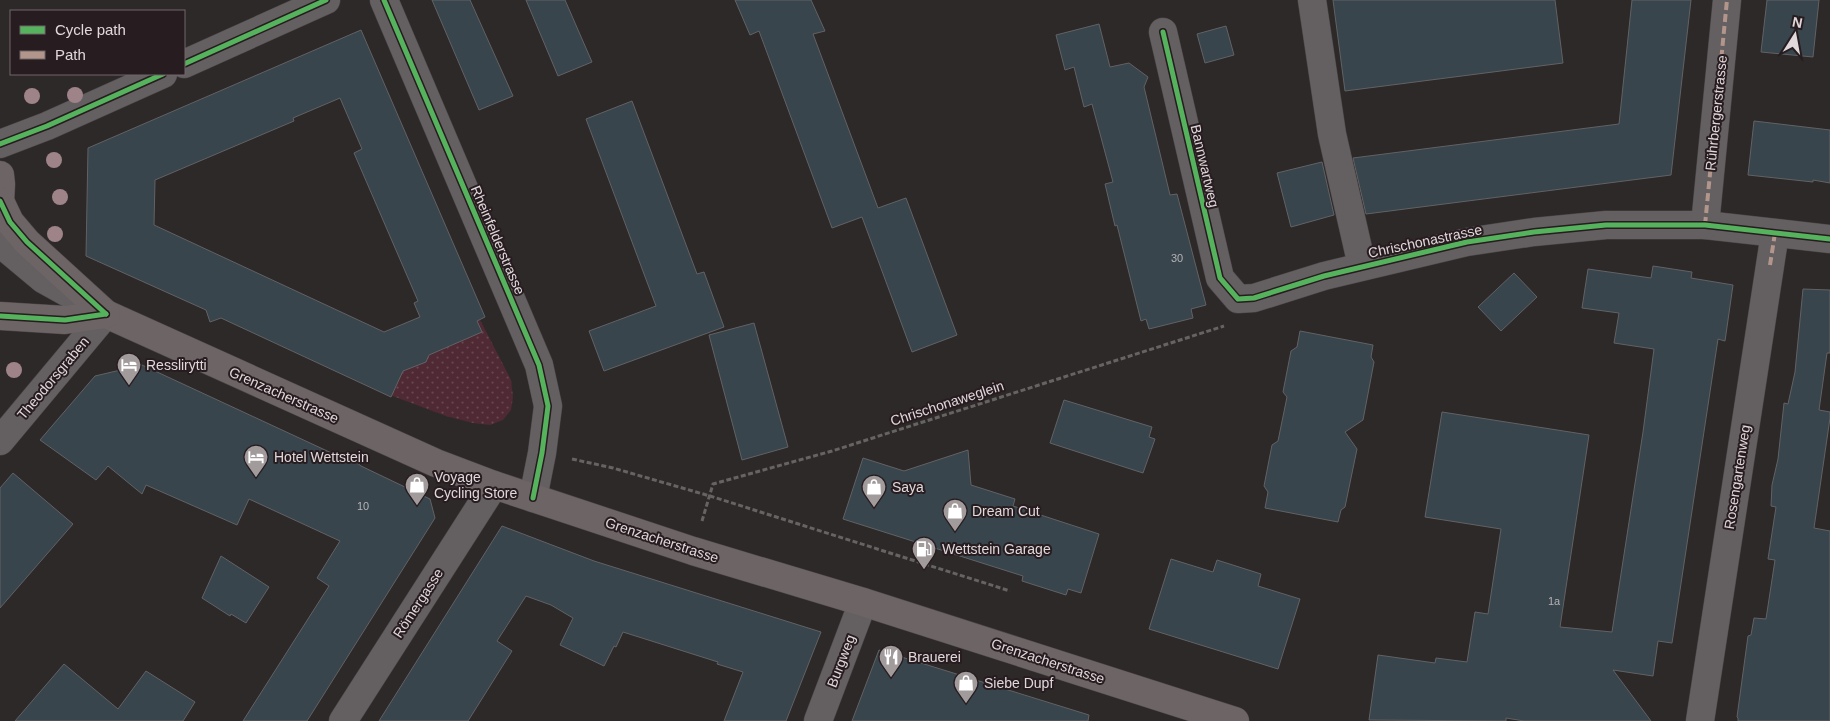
<svg xmlns="http://www.w3.org/2000/svg" width="1830" height="721" font-family="Helvetica,sans-serif">
<defs>
<pattern id="grass-dots" width="8" height="8" patternUnits="userSpaceOnUse" patternTransform="scale(1.25)"><rect width="8" height="8" fill="#4f2933"/><path d="M2 2h.1M6 6h.1" fill="none" stroke="#684750" stroke-width="1.8" stroke-linecap="round"/></pattern>
</defs>
<rect width="100%" height="100%" fill="#2e2929"/>
<path fill="url(#grass-dots)" d="M478,316L511,380L513,397L511,410L503,420L490,425L473,423L446,416L390,395L408,361Z"/>
<g fill="#38454c" stroke="#626264" fill-rule="evenodd">
<path d="M432,0H470L513,96L479,110Z"/>
<path d="M526,0H565L592,62L558,76Z"/>
<path d="M735,0H811L825,31L813,34L878,208L906,198L957,335L912,352L862,217L832,228L759,31L750,35Z"/>
<path d="M1333,0H1555L1563,63L1345,91Z"/>
<path d="M1632,0H1691L1671,175L1366,214L1353,158L1619,124Z"/>
<path d="M1767,0H1819L1813,57L1761,52Z"/>
<path d="M1099,24L1110,67L1129,63L1148,77L1144,87L1170,195L1177,194L1206,305L1191,309L1193,318L1149,329L1146,319L1141,321L1117,225L1115,226L1105,184L1113,182L1092,104L1084,107L1074,67L1065,70L1056,35Z"/>
<path d="M1226,26L1234,55L1205,63L1197,34Z"/>
<path d="M361,30L485,317L477,321L482,332L429,355L426,362L403,371L391,397L221,318L210,322L206,310L86,256L88,148ZM340,98L362,149L354,153L418,301L414,303L420,317L384,332L154,225L155,180L294,121L293,118Z"/>
<path d="M632,101L697,274L704,272L724,327L604,371L589,331L656,306L586,119Z"/>
<path d="M1754,121L1830,130V183L1813,180V182L1748,175Z"/>
<path d="M1322,162L1334,215L1291,227L1277,173Z"/>
<path d="M1653,266L1692,272L1691,278L1733,285L1725,341L1718,339L1672,643L1658,641L1653,676L1613,670L1651,721H1524L1506,718V721L1369,720L1378,655L1435,663L1436,658L1467,662L1475,612L1488,614L1501,529L1425,517L1442,412L1589,435L1560,627L1612,632L1643,432L1654,349L1614,343L1619,313L1582,308L1588,269L1651,278Z"/>
<path d="M1514,273L1537,297L1501,331L1478,307Z"/>
<path d="M1803,289L1830,290V353H1827L1819,410L1830,412V418L1814,528L1830,531V721H1738V718L1737,717L1748,636L1751,635L1754,618L1766,619L1775,560L1768,559L1776,507L1771,506L1772,485L1778,459L1784,403L1788,404L1795,372Z"/>
<path d="M754,323L788,447L742,460L709,335Z"/>
<path d="M1300,331L1373,345L1371,357L1374,362L1363,420L1345,432L1357,449L1345,507L1341,510L1338,522L1265,508L1268,492L1264,486L1272,445L1278,441L1287,397L1283,392L1291,351L1297,347Z"/>
<path d="M142,365L338,456L349,457L361,466L430,499L435,518L307,721H243L329,586L317,578L340,541L249,499L237,525L146,485L142,494L108,466L96,480L40,440L95,376Z"/>
<path d="M1064,400L1152,427L1149,437L1155,439L1143,473L1050,443Z"/>
<path d="M968,450L971,485L1015,499L1013,506L1099,534L1081,593L1068,589L1066,595L1022,581L1023,576L843,519L863,458L904,471Z"/>
<path d="M13,473L73,524L0,608V488Z"/>
<path d="M502,526L594,561L821,632L786,721H724L743,672L717,664L718,662L623,632L616,647L614,646L604,666L560,645L573,618L551,605L526,596L497,641L512,651L468,721H379Z"/>
<path d="M221,556L269,587L246,623L231,614L230,616L202,598Z"/>
<path d="M1171,559L1213,572L1217,560L1261,574L1258,586L1300,599L1278,669L1149,629Z"/>
<path d="M879,650L1089,715L1088,721H852Z"/>
<path d="M64,664L118,709L146,671L195,702L183,721H15Z"/>
</g>
<g fill="none" stroke-linecap="round" stroke-linejoin="round">
<defs>
<g id="minor">
<path d="M384,0L539,365L548,406L542,453L533,498"/>
<path d="M1312,0L1332,134L1362,266"/>
<path d="M1163,32L1220,278L1238,299L1254,298L1324,276L1467,242L1534,232L1606,225H1705L1830,239"/>
<path d="M184,64L326,0"/>
<path d="M0,144L47,126L163,74"/>
<path d="M1705,225L1727,0"/>
<path d="M0,243L43,279L106,314L0,441"/>
<path d="M343,721L494,485"/>
<path d="M818,721L863,602"/>
<path d="M1700,721L1775,233"/>
</g>
<g id="major">
<path d="M0,175L1,184L0,203"/>
<path d="M0,201L10,222L27,242L106,314L436,463L494,485L693,551L863,602L1235,721"/>
<path d="M0,316L65,320L106,314"/>
</g>
</defs>
<use href="#minor" stroke="#4b4547" stroke-width="29"/>
<use href="#major" stroke="#4b4547" stroke-width="29"/>
<g stroke="#666363" stroke-width="3" stroke-dasharray="5 2.5" stroke-linecap="butt">
<path d="M572,459L613,468L710,496L1010,591"/>
<path d="M702,521L713,484L832,451L1224,326"/>
</g>
<use href="#minor" stroke="#645f60" stroke-width="28"/>
<use href="#major" stroke="#6d6465" stroke-width="28"/>
<g stroke="#b2968c" stroke-width="4" stroke-dasharray="8 4" stroke-linecap="butt">
<path d="M1705,225L1727,0"/>
<path d="M1770,265L1775,233"/>
</g>
<defs>
<g id="cycleway">
<path d="M384,0L539,365L548,406L542,453L533,498"/>
<path d="M1163,32L1220,278L1238,299L1254,298L1324,276L1467,242L1534,232L1606,225H1705L1830,239"/>
<path d="M184,64L326,0"/>
<path d="M0,144L47,126L163,74"/>
<path d="M0,201L10,222L27,242L106,314"/>
<path d="M0,316L65,320L106,314"/>
</g>
</defs>
<use href="#cycleway" stroke="#271c1f" stroke-width="8"/>
<use href="#cycleway" stroke="#56b35d" stroke-width="5"/>
</g>
<g fill="#9e8489">
<circle cx="75" cy="95" r="8"/>
<circle cx="32" cy="96" r="8"/>
<circle cx="54" cy="160" r="8"/>
<circle cx="60" cy="197" r="8"/>
<circle cx="55" cy="234" r="8"/>
<circle cx="14" cy="370" r="8"/>
</g>
<defs>
<symbol id="hotel-pin" viewBox="-11 -11 22 30"><path d="M0 17L-7.5 6A9.5 9.5 0 1 1 7.5 6Z" fill="#a29b9c" stroke="#271c1f"/><path d="M-6-4.5h1.5V1H6V5H4.5V3h-9V5H-6ZM-4 0a1.8 1.8 0 1 1 3.6 0ZM.5 0V-2.5h3Q6-2.5 6 0Z" fill="#fff"/></symbol>
<symbol id="shop-pin" viewBox="-11 -11 22 30"><path d="M0 17L-7.5 6A9.5 9.5 0 1 1 7.5 6Z" fill="#a29b9c" stroke="#271c1f"/><path d="M-5-2.5h2.3a2.7 3.5 0 0 1 5.4 0H5L5.5 6h-11ZM-1.5-2.5h3a1.5 2.3 0 0 0-3 0Z" fill="#fff"/></symbol>
<symbol id="fuel-pin" viewBox="-11 -11 22 30"><path d="M0 17L-7.5 6A9.5 9.5 0 1 1 7.5 6Z" fill="#a29b9c" stroke="#271c1f"/><path d="M-5.5-6h7V0h2V4h1.3V-2.5L3-4.5l.8-.8L6-3V5H2.5V1h-1V6h-7ZM-4.2-4.7v3.2H.2V-4.7Z" fill="#fff"/></symbol>
<symbol id="restaurant-pin" viewBox="-11 -11 22 30"><path d="M0 17L-7.5 6A9.5 9.5 0 1 1 7.5 6Z" fill="#a29b9c" stroke="#271c1f"/><path d="M-5-6h1v4h1v-4h1v4h1v-4h1v5L-1.5 .5V6h-2V.5L-5-1ZM5-6V6H3V1.5H1.5Q1.5-4 5-6Z" fill="#fff"/></symbol>
</defs>
<g fill-rule="evenodd">
<use href="#hotel-pin" x="115" y="351" width="28" height="38"/>
<use href="#hotel-pin" x="242" y="443" width="28" height="38"/>
<use href="#shop-pin" x="403" y="471" width="28" height="38"/>
<use href="#shop-pin" x="860" y="473" width="28" height="38"/>
<use href="#shop-pin" x="941" y="497" width="28" height="38"/>
<use href="#fuel-pin" x="910" y="535" width="28" height="38"/>
<use href="#restaurant-pin" x="877" y="643" width="28" height="38"/>
<use href="#shop-pin" x="952" y="669" width="28" height="38"/>
</g>
<g text-anchor="middle" stroke-width="4" stroke-linejoin="round" paint-order="stroke">
<g font-size="11" fill="#b6b3b6">
<text x="1177" y="262">30</text>
<text x="363" y="510">10</text>
<text x="1554" y="605">1a</text>
</g>
<g font-size="14" fill="#e0d8da" stroke="#271c1f">
<text transform="translate(1716 113) rotate(-84)" y="5">Rührbergerstrasse</text>
<text transform="translate(1205 166) rotate(77)" y="5">Bannwartweg</text>
<text transform="translate(498 240) rotate(67)" y="5">Rheinfelderstrasse</text>
<text transform="translate(1425 241) rotate(-12)" y="5">Chrischonastrasse</text>
<text transform="translate(53 378) rotate(-50)" y="5">Theodorsgraben</text>
<text transform="translate(284 395) rotate(24)" y="5">Grenzacherstrasse</text>
<text transform="translate(947 403) rotate(-18)" y="5">Chrischonaweglein</text>
<text transform="translate(1737 477) rotate(-81)" y="5">Rosengartenweg</text>
<text transform="translate(662 540) rotate(18)" y="5">Grenzacherstrasse</text>
<text transform="translate(418 603) rotate(-57)" y="5">Römergasse</text>
<text transform="translate(841 661) rotate(-69)" y="5">Burgweg</text>
<text transform="translate(1048 661) rotate(18)" y="5">Grenzacherstrasse</text>
</g>
<g font-size="14" fill="#e0d8da" stroke="#271c1f" text-anchor="start">
<text x="146" y="370">Resslirytti</text>
<text x="274" y="462">Hotel Wettstein</text>
<text x="434" y="482">Voyage<tspan x="434" dy="16">Cycling Store</tspan></text>
<text x="892" y="492">Saya</text>
<text x="972" y="516">Dream Cut</text>
<text x="942" y="554">Wettstein Garage</text>
<text x="908" y="662">Brauerei</text>
<text x="984" y="688">Siebe Dupf</text>
</g>
</g>
<rect x="10" y="10" width="175" height="65" fill="#271c1f" stroke="#71676a"/>
<rect x="20" y="26" width="25" height="8" fill="#56b35d" stroke="#71676a"/>
<text x="55" y="35" font-size="15" fill="#e0d8da">Cycle path</text>
<rect x="20" y="51" width="25" height="8" fill="#b2968c" stroke="#71676a"/>
<text x="55" y="60" font-size="15" fill="#e0d8da">Path</text>
<g transform="translate(1795 35) rotate(11)" stroke="#271c1f" stroke-width="4" paint-order="stroke">
<path d="M0-4L9 19L0 12L-9 19Z" fill="#e0d8da"/>
<text y="-8" font-size="14" font-weight="bold" text-anchor="middle" fill="#e0d8da">N</text>
</g>
</svg>
